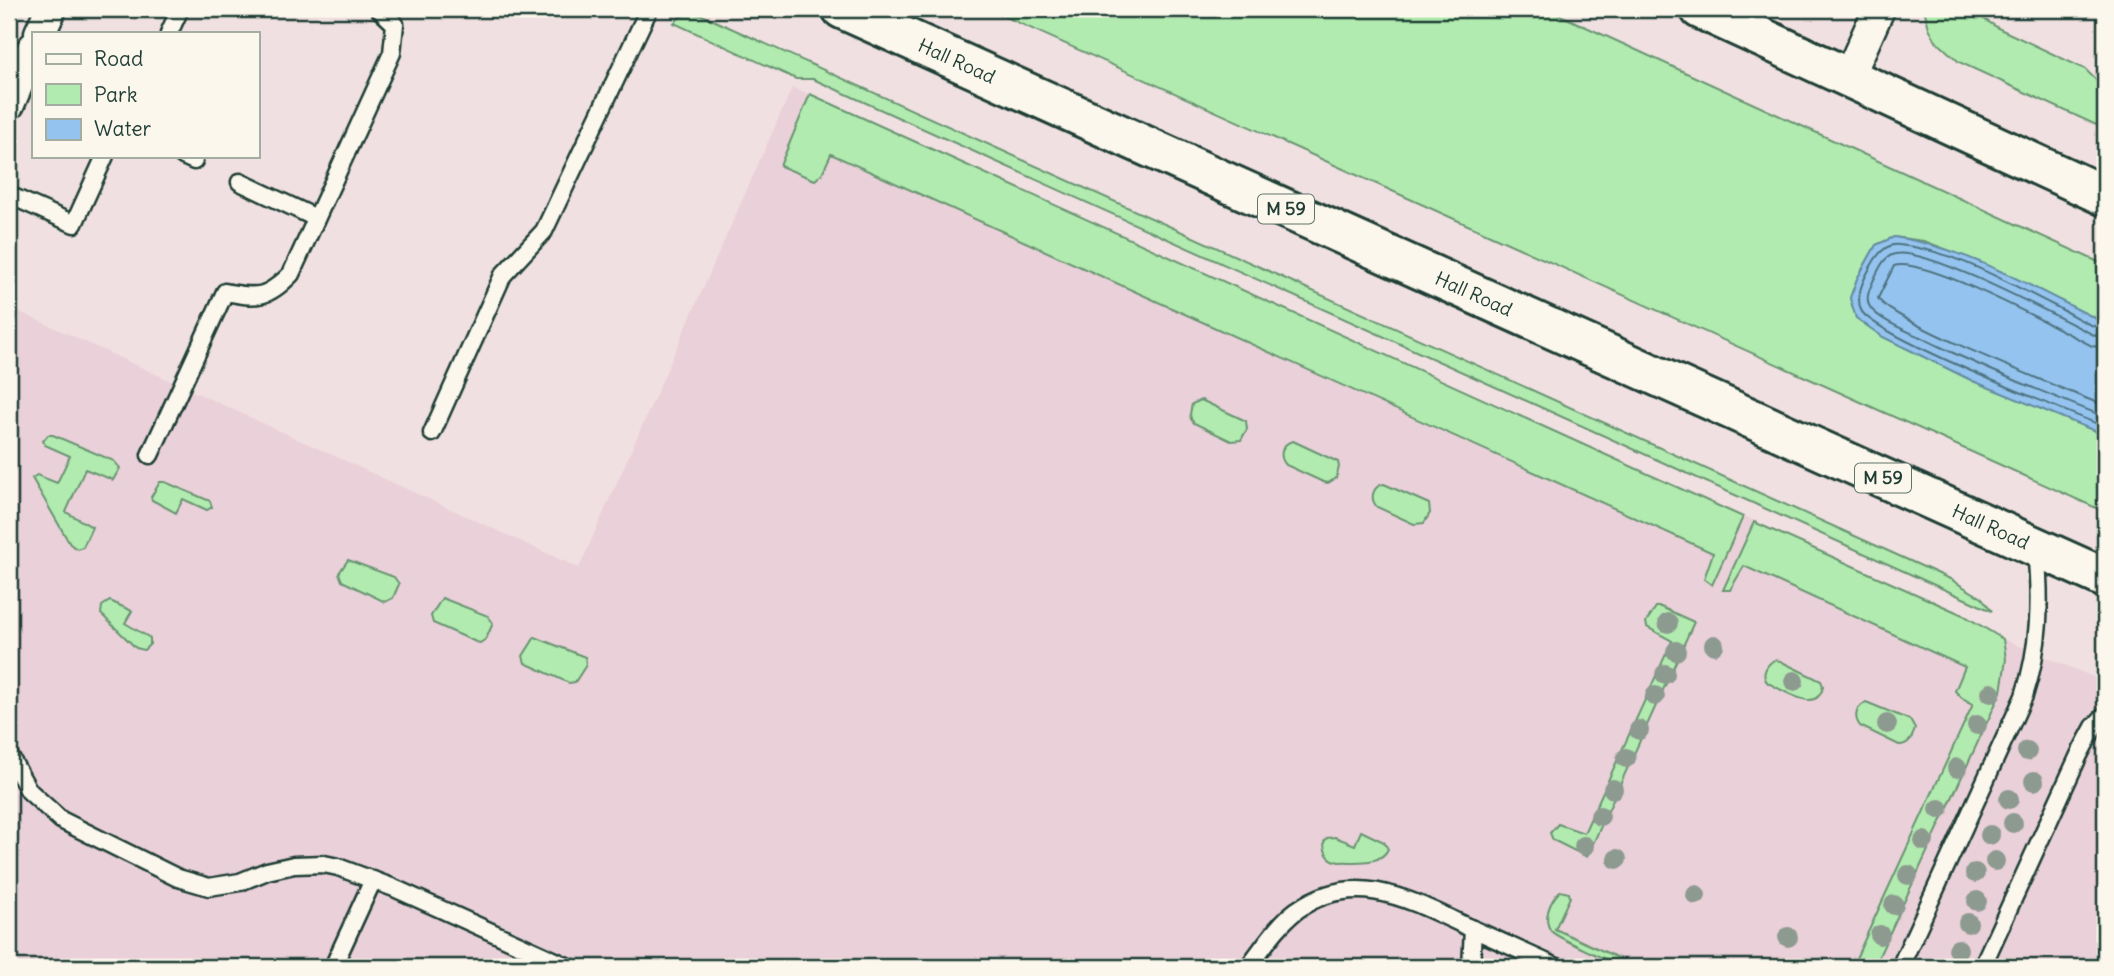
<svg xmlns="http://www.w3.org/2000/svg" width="2114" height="976" font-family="Delius,sans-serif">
<rect width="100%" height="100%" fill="#f1e0e1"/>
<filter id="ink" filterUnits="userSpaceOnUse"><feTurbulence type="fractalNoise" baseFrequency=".0143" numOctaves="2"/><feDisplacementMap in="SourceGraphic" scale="14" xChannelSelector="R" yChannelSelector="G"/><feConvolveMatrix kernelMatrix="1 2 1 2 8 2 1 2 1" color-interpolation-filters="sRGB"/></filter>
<g filter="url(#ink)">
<path fill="#ead0d9" d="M792,88L810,94L1963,615L2003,639L2105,682V967H9V307L579,568Z"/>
<g fill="#b2ebaf" stroke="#689472" stroke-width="2">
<path d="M988,9H1547L2105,265V323L1988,266L1953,252L1924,241L1894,237L1876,245L1857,279L1850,298L1856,318L1883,337L1973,381L2105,435V512Z"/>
<path d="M1924,9H1968L2000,29L2085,69L2105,89V129L1959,62L1936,41L1929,28Z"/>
<path d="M691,13L702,15L1950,579L1982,598L1992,611L813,79H796L674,23L681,16Z"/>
<path d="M810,94L1743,517L1712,585L1704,579L1713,553L831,154L822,174L815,180L780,166Z"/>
<path d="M1201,400L1246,421L1247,429L1241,440L1231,441L1194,423L1191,419L1190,414L1192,404Z"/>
<path d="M48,435H53L114,461L120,468L113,480L85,469L66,512L92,527L83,547L77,549L70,544L32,478L37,475L57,483L70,456L45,445L43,441Z"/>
<path d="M1293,441L1338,462L1339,467L1336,478L1328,483L1323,482L1286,465C1278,456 1281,444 1293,441Z"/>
<path d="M160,482H165L210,501L212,507L207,510L183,499L176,513L152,500L151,497Z"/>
<path d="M1384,484L1429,504L1430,513L1424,523L1414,524L1377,507C1369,498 1373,486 1384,484Z"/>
<path d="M1754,522L1963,615L2003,639L2006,659L2001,692L1874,967H1852L1973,704L1962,698L1955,691L1965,667L1744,566L1730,590H1723Z"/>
<path d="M348,560L394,577L399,584L393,598L385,602L342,581L339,573Z"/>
<path d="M442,598L488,616L493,623L486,639L480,643L476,642L433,623L431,616Z"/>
<path d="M110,601L132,611L125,623L150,638V644L144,650L136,648L101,614L102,606Z"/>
<path d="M1656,607H1661L1694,622L1587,857L1553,840L1550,833L1558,824L1584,833L1672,641L1647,627L1646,622Z"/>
<path d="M535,637L585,657L586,665L575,682L569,683L525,663L523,656Z"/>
<path d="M1774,660L1780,661L1821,681L1823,686C1818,715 1785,691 1768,683C1761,676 1765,666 1774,660Z"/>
<path d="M1866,702L1910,720L1915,729C1912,738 1909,745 1899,745L1860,726C1853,717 1856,708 1866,702Z"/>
<path d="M1361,831L1384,842L1388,849C1380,866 1355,861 1339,862C1329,860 1324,853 1324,842L1327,838L1335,837L1355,845Z"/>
<path d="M1560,891L1569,893L1570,897L1555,929L1638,967C1634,967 1631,968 1627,967C1618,966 1556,937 1551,931C1542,919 1550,901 1560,891Z"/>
</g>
<path fill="#94c3ef" stroke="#658da4" stroke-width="2" d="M1894,237C1969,248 2037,290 2105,323V435L1973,381L1883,337L1856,318L1850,298L1857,279L1876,245Z"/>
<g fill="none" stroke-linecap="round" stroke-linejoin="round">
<g stroke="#4e737f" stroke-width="2">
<path d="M2105,329C2089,327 2071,314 2057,307C2008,283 1954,250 1899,245C1886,243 1877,255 1871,266C1864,279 1855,295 1861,310C1872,335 2069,412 2105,427"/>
<path d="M2105,338L2096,336C2061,319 1926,246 1895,254C1884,256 1879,269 1875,277C1871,286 1864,298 1870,307C1877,319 1907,331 1920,337C1980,367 2043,392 2105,417"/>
<path d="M2105,348L2092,346C2058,329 1925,256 1894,266L1878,298C1888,321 2072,392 2105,406"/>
</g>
<defs>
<g id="service">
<path d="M169,33L180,9"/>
<path d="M183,156L194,161"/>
<path d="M240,182L316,218"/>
<path d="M9,195L74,224L105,156"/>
<path d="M432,433L503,275L544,231L649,9"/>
<path d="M150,455L225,292C258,298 266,299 291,274L392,53L395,24L379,9"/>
<path d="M9,755L29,791L61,820L178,878L209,887L240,882L267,871L294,865L324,864L338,867L394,888L569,967"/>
<path d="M333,967L373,880"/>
<path d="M1248,967C1263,948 1277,925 1297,910C1356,868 1412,901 1468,927C1498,940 1527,954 1557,967"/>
<path d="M1471,967L1473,929"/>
<path d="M1900,967L2024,696C2040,647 2041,600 2036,550"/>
<path d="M1982,967L2079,755L2094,727L2105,715"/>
</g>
<g id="minor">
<path d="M40,33L51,9"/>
<path d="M1848,78L1879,9"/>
<path d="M9,104L33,48"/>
</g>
<g id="trunk">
<path id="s1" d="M842,9L2105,578"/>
<path d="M1700,9L2105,196"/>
</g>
</defs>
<use href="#service" stroke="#1f3d34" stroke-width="21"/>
<use href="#minor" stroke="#1f3d34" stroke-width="35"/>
<use href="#trunk" stroke="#1f3d34" stroke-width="44"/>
<use href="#service" stroke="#fbf7ec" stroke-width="16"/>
<use href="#minor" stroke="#fbf7ec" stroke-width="30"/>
<use href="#trunk" stroke="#fbf7ec" stroke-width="38"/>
</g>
<g fill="#8d9a90">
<circle cx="1668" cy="623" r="10"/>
<circle cx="1714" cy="645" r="10"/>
<circle cx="1676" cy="651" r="10"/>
<circle cx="1665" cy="674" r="10"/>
<circle cx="1794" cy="681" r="10"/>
<circle cx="1991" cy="693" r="10"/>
<circle cx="1655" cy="696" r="10"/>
<circle cx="1887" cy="724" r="10"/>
<circle cx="1977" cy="725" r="10"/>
<circle cx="1639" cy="730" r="10"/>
<circle cx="2027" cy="751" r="10"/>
<circle cx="1626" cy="758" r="10"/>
<circle cx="1957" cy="768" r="10"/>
<circle cx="2034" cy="781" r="10"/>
<circle cx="1613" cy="789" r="10"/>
<circle cx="2009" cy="799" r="10"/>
<circle cx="1939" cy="809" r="10"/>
<circle cx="1600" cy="816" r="10"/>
<circle cx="2013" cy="823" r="10"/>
<circle cx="1990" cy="835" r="10"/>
<circle cx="1924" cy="841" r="10"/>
<circle cx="1584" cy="846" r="10"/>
<circle cx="1617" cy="859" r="10"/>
<circle cx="1995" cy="861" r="10"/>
<circle cx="1975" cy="873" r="10"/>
<circle cx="1908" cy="875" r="10"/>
<circle cx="1696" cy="895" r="10"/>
<circle cx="1977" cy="901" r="10"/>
<circle cx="1894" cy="905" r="10"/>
<circle cx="1968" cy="923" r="10"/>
<circle cx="1880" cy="935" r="10"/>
<circle cx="1788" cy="937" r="10"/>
<circle cx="1958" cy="949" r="10"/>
</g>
</g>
<g text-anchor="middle" stroke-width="5" stroke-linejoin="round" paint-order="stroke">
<g fill="#fbf7ec" stroke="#61756b" stroke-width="2">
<rect x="1258" y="194.5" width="56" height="29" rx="5"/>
<rect x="1855" y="463.5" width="56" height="29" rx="5"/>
</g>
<g font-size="18" font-weight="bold" fill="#1f3d34">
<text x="1286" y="215">M 59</text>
<text x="1883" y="484">M 59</text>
</g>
<g font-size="19" fill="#1f3d34" stroke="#fbf7ec">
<text dy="7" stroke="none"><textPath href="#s1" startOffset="126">Hall Road</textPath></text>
<text dy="7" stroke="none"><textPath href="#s1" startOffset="693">Hall Road</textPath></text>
<text dy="7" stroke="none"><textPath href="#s1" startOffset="1260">Hall Road</textPath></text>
</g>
</g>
<rect width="2114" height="976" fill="none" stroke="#fbf7ec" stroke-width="35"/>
<rect x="18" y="18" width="2079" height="941" fill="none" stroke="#1f3d34" stroke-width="2.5" filter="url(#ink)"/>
<rect x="32" y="32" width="228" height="126" fill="#fbf7ec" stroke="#a3ada2" stroke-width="2"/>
<rect x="46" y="54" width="35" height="10" fill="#fbf7ec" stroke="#a3ada2" stroke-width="2"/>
<text x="94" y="66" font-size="21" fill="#1f3d34">Road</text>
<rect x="46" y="84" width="35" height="21" fill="#b2ebaf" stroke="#a3ada2" stroke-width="2"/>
<text x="94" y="102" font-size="21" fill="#1f3d34">Park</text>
<rect x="46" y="119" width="35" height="21" fill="#94c3ef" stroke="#a3ada2" stroke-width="2"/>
<text x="94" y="136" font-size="21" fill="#1f3d34">Water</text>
</svg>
